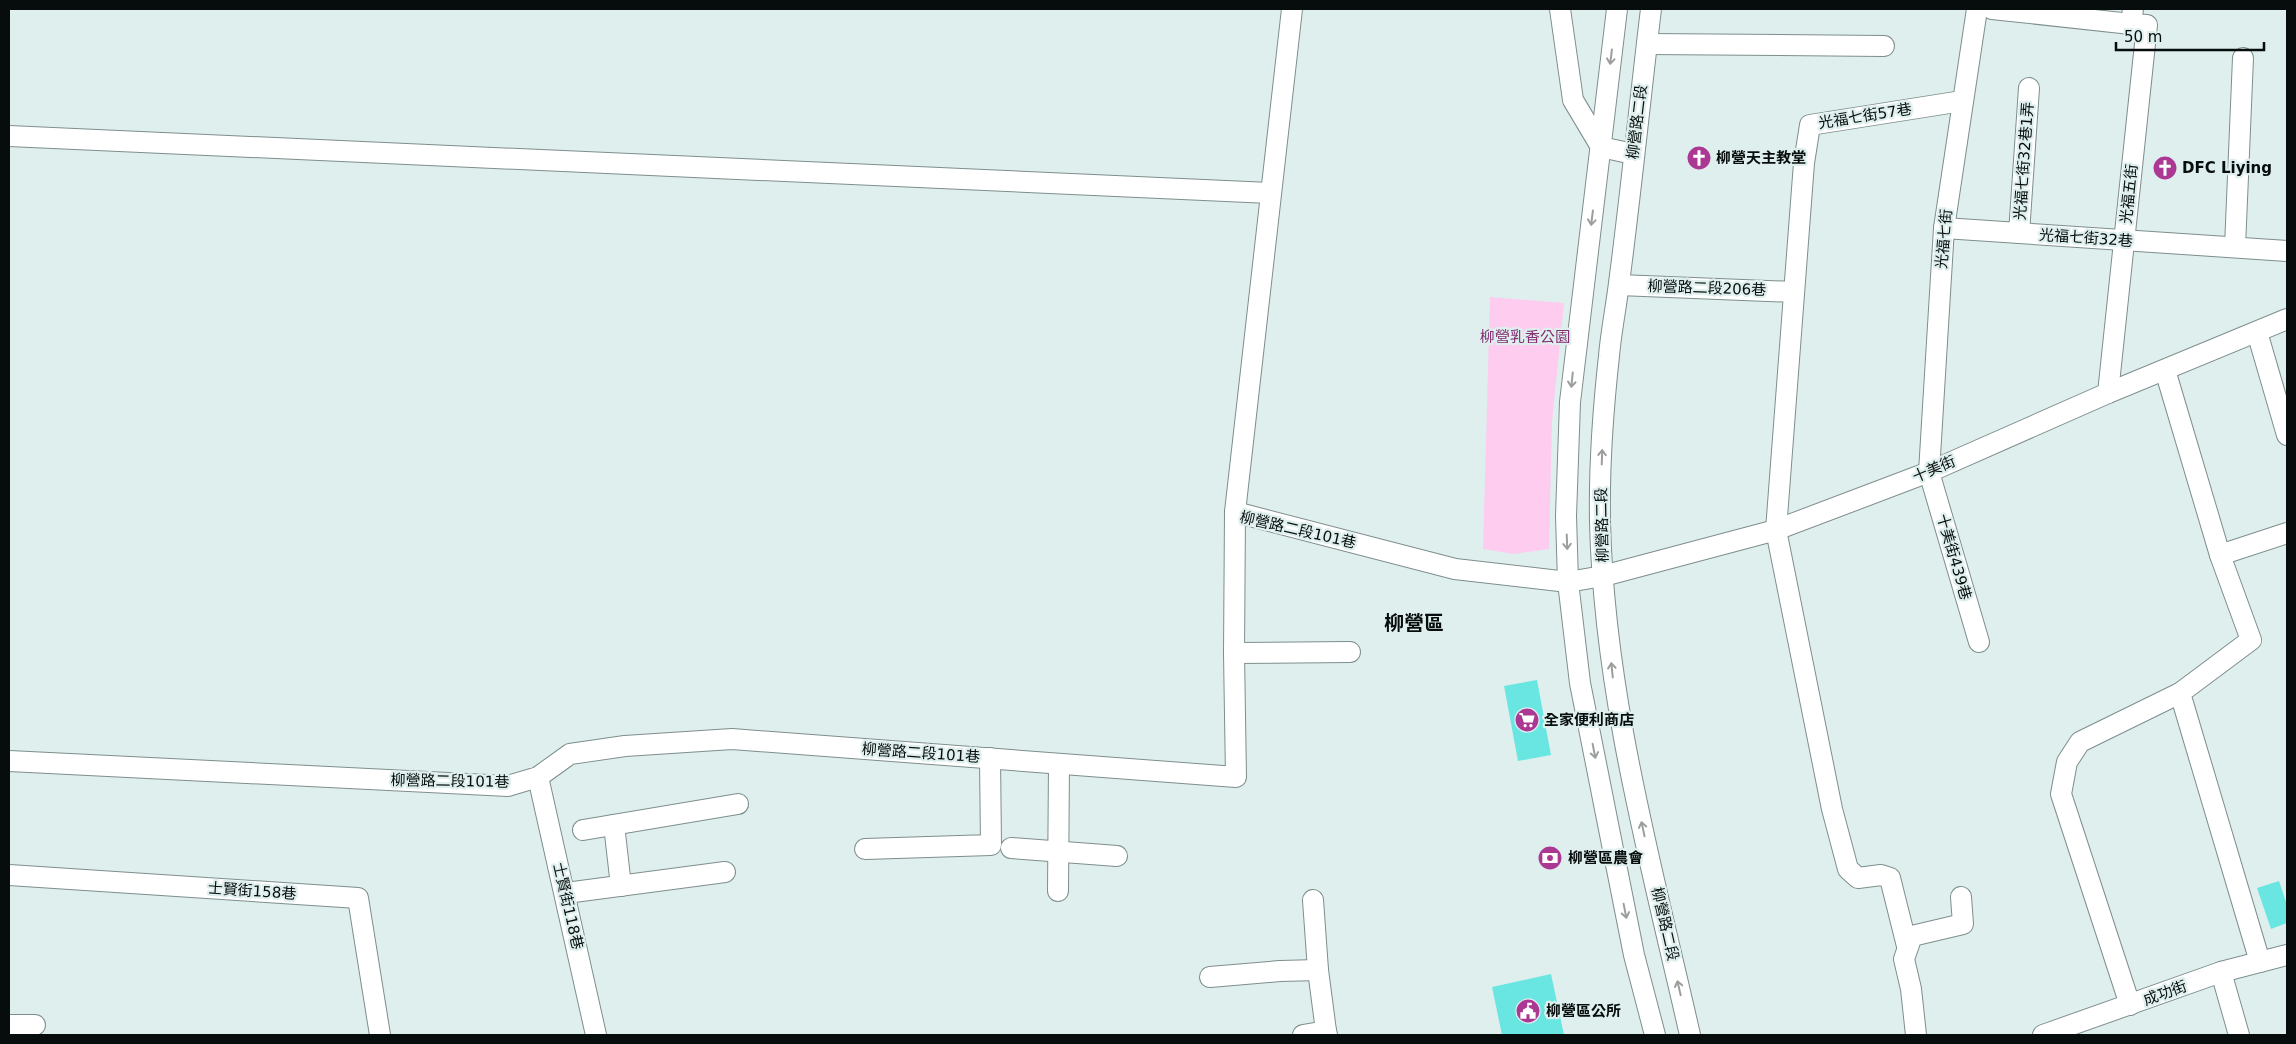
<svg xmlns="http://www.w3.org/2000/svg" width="2296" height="1044" font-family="'DejaVu Sans','Noto Sans TC',sans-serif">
<rect width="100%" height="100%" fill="#deefee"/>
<path fill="#fdccef" d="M1490,297L1564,303L1552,422L1549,549L1514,554L1483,549Z"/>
<g fill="#6ae6e2">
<path d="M1537,680L1551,755L1518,761L1504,686Z"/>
<path d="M2279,881L2287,905V923L2271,929L2257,888Z"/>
<path d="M1551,974L1564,1035H1502L1492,987Z"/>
</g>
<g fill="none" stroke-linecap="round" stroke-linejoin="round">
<defs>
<g id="minor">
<path d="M1560,9L1573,100L1601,147L1633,154"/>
<path d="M1617,9L1570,402L1566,516L1568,582L1580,683L1634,955L1655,1035"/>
<path d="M1651,9C1640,100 1631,192 1619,283C1616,308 1611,332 1609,356C1603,410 1599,467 1600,522C1604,696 1652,867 1690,1035"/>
<path d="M1977,9L1944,228L1929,472L1979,642"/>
<path d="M1992,9L2131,24"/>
<path d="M1647,44L1884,46"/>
<path d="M9,136L1270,193"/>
<path d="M1944,228L2287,251"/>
<path d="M2019,233L2029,88"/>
<path d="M2235,247L2243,58"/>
<path d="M1619,285L1794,292"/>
<path d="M2257,332L2287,435"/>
<path d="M2165,370L2220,555L2251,640L2180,693L2260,962"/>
<path d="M2108,393L2147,25L2131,24L2133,9"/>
<path d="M1235,512L1292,9"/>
<path d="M2220,555L2287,533"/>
<path d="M1234,653L1350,652"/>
<path d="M9,761L508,786L538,777L570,754L625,746L732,739L1236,777L1234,653L1235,512L1455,569L1568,582L1603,576L1776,530L1929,472L2108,393L2287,319"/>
<path d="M538,777L596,1035"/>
<path d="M614,825L621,886"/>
<path d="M583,830L738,804"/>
<path d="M1011,848L1117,856"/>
<path d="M865,849L991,845L990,758"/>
<path d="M9,875L358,898L380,1035"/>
<path d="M1058,891L1059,764"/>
<path d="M566,893L725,872"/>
<path d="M1313,900L1318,970L1326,1031"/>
<path d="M1907,946L1890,878L1881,875L1858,878L1848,869L1832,809L1776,530L1804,163L1810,125L1962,101"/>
<path d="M2221,972L2239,1035"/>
<path d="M1210,977L1280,971L1318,970"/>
<path d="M2130,1005L2061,794L2067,762L2080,742L2180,693"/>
<path d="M9,1025H35"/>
<path d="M1303,1035L1326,1031L1327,1035"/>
<path d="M1916,1035L1911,989L1904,959L1912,936L1963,924L1961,897"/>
<path d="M2043,1035L2221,972L2287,955"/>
</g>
</defs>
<use href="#minor" stroke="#7e8e8d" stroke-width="22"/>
<use href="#minor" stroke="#fff" stroke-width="20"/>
</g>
<defs><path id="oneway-shaft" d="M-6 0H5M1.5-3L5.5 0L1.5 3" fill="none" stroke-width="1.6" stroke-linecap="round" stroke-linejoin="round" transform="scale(1.25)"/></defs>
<g stroke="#9c9e9e">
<use href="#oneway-shaft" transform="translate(1611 57) rotate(97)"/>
<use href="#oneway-shaft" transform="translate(1592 218) rotate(97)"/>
<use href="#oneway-shaft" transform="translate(1572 380) rotate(96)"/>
<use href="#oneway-shaft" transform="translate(1602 457) rotate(-88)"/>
<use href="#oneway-shaft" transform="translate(1567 542) rotate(88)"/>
<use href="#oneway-shaft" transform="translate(1612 670) rotate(-96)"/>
<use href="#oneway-shaft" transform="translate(1594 751) rotate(79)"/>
<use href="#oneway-shaft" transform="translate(1643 829) rotate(-102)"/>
<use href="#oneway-shaft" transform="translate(1625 911) rotate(79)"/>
<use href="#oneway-shaft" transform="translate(1679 988) rotate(-103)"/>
</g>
<defs>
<symbol id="church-disc" viewBox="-11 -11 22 22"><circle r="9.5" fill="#ab3993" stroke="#deefee"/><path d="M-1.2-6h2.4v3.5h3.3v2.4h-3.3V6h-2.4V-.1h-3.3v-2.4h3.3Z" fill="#fff"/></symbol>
<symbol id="supermarket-disc" viewBox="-11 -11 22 22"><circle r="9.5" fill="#ab3993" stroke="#deefee"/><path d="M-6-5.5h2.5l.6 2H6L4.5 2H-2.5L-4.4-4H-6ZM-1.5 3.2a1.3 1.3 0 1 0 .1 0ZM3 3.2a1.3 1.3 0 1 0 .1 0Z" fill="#fff"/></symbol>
<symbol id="bank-disc" viewBox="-11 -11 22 22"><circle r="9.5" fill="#ab3993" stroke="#deefee"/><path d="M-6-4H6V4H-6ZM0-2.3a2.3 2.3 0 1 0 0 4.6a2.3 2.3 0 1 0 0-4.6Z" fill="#fff"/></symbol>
<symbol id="civic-disc" viewBox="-11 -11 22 22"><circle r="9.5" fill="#ab3993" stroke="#deefee"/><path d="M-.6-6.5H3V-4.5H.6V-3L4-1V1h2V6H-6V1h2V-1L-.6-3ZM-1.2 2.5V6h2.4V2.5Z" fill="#fff"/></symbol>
</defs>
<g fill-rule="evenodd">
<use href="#church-disc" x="1685" y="144" width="28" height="28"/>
<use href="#church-disc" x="2151" y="154" width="28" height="28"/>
<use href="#supermarket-disc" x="1513" y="706" width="28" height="28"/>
<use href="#bank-disc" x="1536" y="844" width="28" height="28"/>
<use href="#civic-disc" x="1514" y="997" width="28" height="28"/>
</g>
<g text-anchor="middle" stroke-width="4.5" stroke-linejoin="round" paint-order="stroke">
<g font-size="15" fill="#070d0c" stroke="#deefee">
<text transform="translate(1865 116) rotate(-9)" y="5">光福七街57巷</text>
<text transform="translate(1637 122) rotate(-83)" y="5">柳營路二段</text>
<text transform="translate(2024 161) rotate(-86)" y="5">光福七街32巷1弄</text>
<text transform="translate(2129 194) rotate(-84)" y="5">光福五街</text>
<text transform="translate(2086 238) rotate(4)" y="5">光福七街32巷</text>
<text transform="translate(1944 239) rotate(-85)" y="5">光福七街</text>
<text transform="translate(1707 288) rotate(2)" y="5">柳營路二段206巷</text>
<text transform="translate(1934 469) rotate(-23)" y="5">十美街</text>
<text transform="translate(1602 525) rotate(-91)" y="5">柳營路二段</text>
<text transform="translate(1298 530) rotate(13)" y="5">柳營路二段101巷</text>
<text transform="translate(1954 557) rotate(74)" y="5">十美街439巷</text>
<text transform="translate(921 753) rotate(4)" y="5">柳營路二段101巷</text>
<text transform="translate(450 781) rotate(1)" y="5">柳營路二段101巷</text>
<text transform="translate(252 891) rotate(4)" y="5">士賢街158巷</text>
<text transform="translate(568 906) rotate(77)" y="5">士賢街118巷</text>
<text transform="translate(1665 924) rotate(77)" y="5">柳營路二段</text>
<text transform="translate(2165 993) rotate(-20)" y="5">成功街</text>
</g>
<g font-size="15" font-weight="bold" fill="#070d0c" stroke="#deefee" text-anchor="start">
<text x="1716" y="163">柳營天主教堂</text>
<text x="2182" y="173">DFC Liying</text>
<text x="1544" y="725">全家便利商店</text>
<text x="1568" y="863">柳營區農會</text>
<text x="1546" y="1016">柳營區公所</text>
</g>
<g font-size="15" fill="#832f71" stroke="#deefee">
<text x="1525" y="342">柳營乳香公園</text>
</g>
<g font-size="20" font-weight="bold" fill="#070d0c" stroke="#deefee">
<text x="1414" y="630">柳營區</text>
</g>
</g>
<rect width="2296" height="1044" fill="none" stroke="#070d0c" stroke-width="20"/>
<path d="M2116 42v8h148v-8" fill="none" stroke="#070d0c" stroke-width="2.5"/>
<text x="2124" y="42" font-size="15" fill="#070d0c" stroke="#deefee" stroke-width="4" paint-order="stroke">50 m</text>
</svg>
